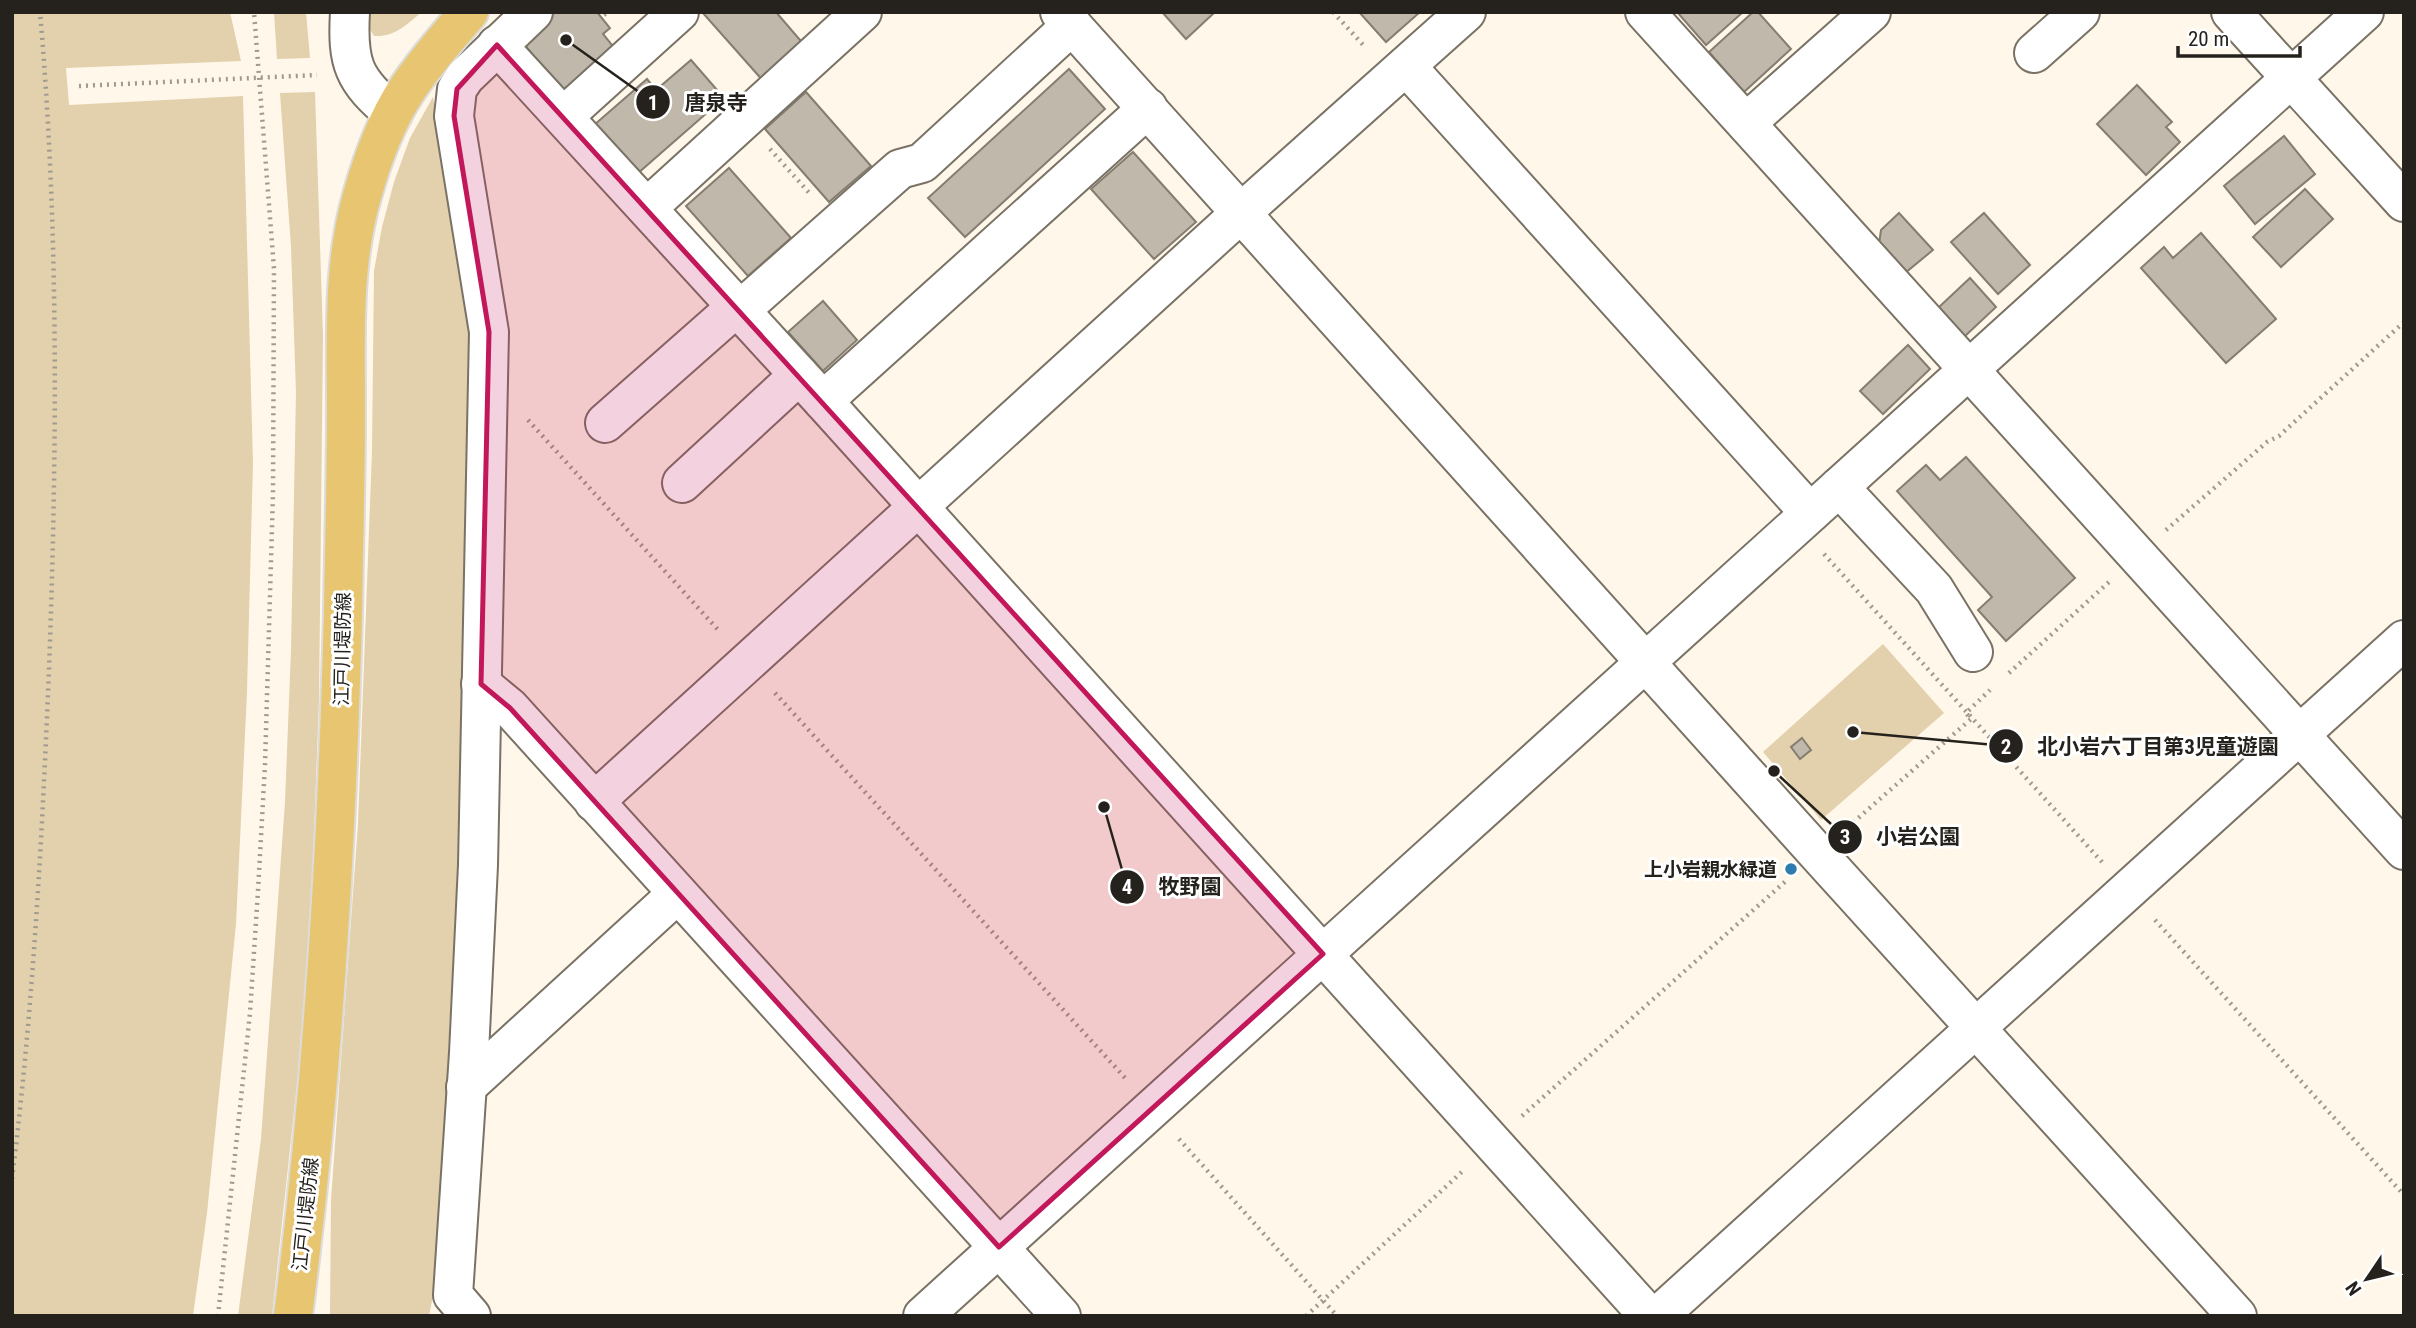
<svg xmlns="http://www.w3.org/2000/svg" width="2416" height="1328" font-family="'Roboto Condensed','Noto Sans JP',sans-serif">
<rect width="100%" height="100%" fill="#fff7e9"/>
<g fill="#e3d0ac">
<path d="M12,12H230L241,61L66,68L69,105L243,96L253,463L247,692L236,924L207,1213L193,1316H12Z"/>
<path d="M274,12H306L310,58L277,59Z"/>
<path d="M367,12H422C406,25 395,37 374,36L367,25Z"/>
<path d="M315,92L323,336L319,699L311,916L298,1074L272,1316H238L261,1139L285,802L291,650L296,392L291,247L280,93Z"/>
<path d="M433,97L476,327L471,669L451,994L438,1270L429,1316H330L331,1200L358,824L372,451L374,271L382,227L394,182L410,138Z"/>
<path d="M1883,644L1944,713L1821,820L1763,752Z"/>
</g>
<g fill="#c0b9ab" stroke="#847d70" stroke-width="2">
<path d="M555,12H597L610,28L603,34L616,50L562,92L521,40Z"/>
<path d="M702,12H776L806,47L765,83Z"/>
<path d="M1162,12H1215L1186,39Z"/>
<path d="M1359,12H1420L1386,42Z"/>
<path d="M1677,12H1743L1706,45Z"/>
<path d="M1753,12H1758L1791,49L1744,92L1709,52Z"/>
<path d="M691,60L724,98L637,174L594,125L647,79L656,90Z"/>
<path d="M1069,69L1105,109L965,237L928,198Z"/>
<path d="M2137,85L2172,122L2166,127L2180,142L2146,175L2097,124Z"/>
<path d="M806,92L871,166L829,202L765,129Z"/>
<path d="M2284,136L2315,174L2255,224L2224,186Z"/>
<path d="M1133,152L1196,222L1154,259L1091,189Z"/>
<path d="M729,168L791,238L748,276L686,206Z"/>
<path d="M2305,189L2333,219L2281,267L2253,237Z"/>
<path d="M1899,213L1933,250L1905,273L1879,244L1881,230Z"/>
<path d="M1984,213L2030,265L1998,294L1951,242Z"/>
<path d="M2201,233L2276,319L2226,363L2141,268L2164,247L2173,258Z"/>
<path d="M1970,278L1996,307L1964,337L1938,308Z"/>
<path d="M823,301L857,340L823,371L788,332Z"/>
<path d="M1908,345L1930,369L1883,414L1860,391Z"/>
<path d="M1966,457L2075,578L2006,641L1978,610L1992,597L1897,491L1926,465L1940,480Z"/>
<path d="M1802,738L1811,750L1800,759L1791,747Z"/>
</g>
<g fill="none" stroke-linecap="round" stroke-linejoin="round">
<defs>
<g id="minor">
<path d="M350,12C347,63 353,80 393,113"/>
<path d="M1060,12L1817,853L2237,1316"/>
<path d="M1645,12L2404,850"/>
<path d="M2231,12L2404,202"/>
<path d="M497,45L823,401L1649,1316"/>
<path d="M2034,53L2080,12"/>
<path d="M1406,66L1810,513"/>
<path d="M564,116L679,12"/>
<path d="M1746,123L1871,12"/>
<path d="M647,208L862,12"/>
<path d="M823,401L1148,108"/>
<path d="M605,423L724,318L754,298L900,169L922,163L1072,25"/>
<path d="M682,483L799,375"/>
<path d="M1839,487L1934,589L1973,652"/>
<path d="M481,684L510,708L1061,1316"/>
<path d="M594,802L1242,212L1466,12"/>
<path d="M466,1087L677,894"/>
<path d="M471,1316L453,1295L469,1053L478,865L489,332L454,116L457,89L465,77L533,12"/>
<path d="M923,1316L2364,12"/>
<path d="M1658,1316L2404,640"/>
</g>
<path id="major" d="M293,1316C323,1083 337,847 343,612C344,544 346,477 346,410C346,338 342,266 362,196C372,160 385,123 406,91C424,63 447,38 469,12"/>
</defs>
<use href="#minor" stroke="#797265" stroke-width="42"/>
<use href="#major" stroke="#dcdcdb" stroke-width="42"/>
<g stroke="#9f9a90" stroke-width="4.5" stroke-dasharray="2 5" stroke-linecap="butt">
<path d="M1333,12L1366,48"/>
<path d="M604,15L608,12"/>
<path d="M79,86L317,75"/>
<path d="M770,149L811,195"/>
<path d="M528,420L720,632"/>
<path d="M2166,530L2267,442L2279,436L2404,322"/>
<path d="M1824,554L2102,862"/>
<path d="M2009,673L2109,582"/>
<path d="M775,693L1127,1080"/>
<path d="M1848,827L1971,719L1966,713L1990,690"/>
<path d="M2155,920L2404,1195"/>
<path d="M1522,1116L1787,880"/>
<path d="M1179,1139L1337,1316"/>
<path d="M12,1179C33,1010 42,840 49,670C57,451 59,230 40,12"/>
<path d="M218,1316L250,1013L258,891L265,765L273,493L274,269L254,12"/>
<path d="M1306,1316L1465,1169"/>
</g>
<use href="#minor" stroke="#fff" stroke-width="38"/>
<use href="#major" stroke="#e8c671" stroke-width="38"/>
</g>
<path fill="#c2185b" fill-opacity="0.2" stroke="#c2185b" stroke-width="5" stroke-linejoin="round" d="M497,45L1323,954L999,1247L510,708L481,684L489,332L454,116L457,89Z"/>
<circle fill="#2e7bad" stroke="#fff" stroke-width="2.5" cx="1791" cy="869" r="7"/>
<g text-anchor="middle" stroke-width="6" stroke-linejoin="round" paint-order="stroke">
<g font-size="19" fill="#25221d" stroke="#fff">
<text transform="translate(342 649) rotate(-89)" y="7">江戸川堤防線</text>
<text transform="translate(305 1214) rotate(-84)" y="7">江戸川堤防線</text>
</g>
<g font-size="19" font-weight="bold" fill="#25221d" stroke="#fff" text-anchor="end">
<text x="1777" y="876">上小岩親水緑道</text>
</g>
</g>
<path fill="none" stroke="#25221d" stroke-width="2.5" d="M566 40L653 102M1853 732L2006 746M1774 771L1845 837M1104 807L1127 887"/>
<g fill="#25221d" stroke="#fff" stroke-width="2.5">
<circle cx="566" cy="40" r="7"/>
<circle cx="1853" cy="732" r="7"/>
<circle cx="1774" cy="771" r="7"/>
<circle cx="1104" cy="807" r="7"/>
<circle cx="653" cy="102" r="18"/>
<circle cx="2006" cy="746" r="18"/>
<circle cx="1845" cy="837" r="18"/>
<circle cx="1127" cy="887" r="18"/>
</g>
<g font-size="21" text-anchor="middle" font-weight="bold" fill="#fff">
<text x="653" y="110">1</text>
<text x="2006" y="754">2</text>
<text x="1845" y="844">3</text>
<text x="1127" y="894">4</text>
</g>
<g font-size="21" text-anchor="middle" font-weight="bold" fill="#25221d" stroke="#fff" stroke-width="6" stroke-linejoin="round" paint-order="stroke">
<text x="716" y="110">唐泉寺</text>
<text x="2158" y="754">北小岩六丁目第3児童遊園</text>
<text x="1918" y="844">小岩公園</text>
<text x="1190" y="894">牧野園</text>
</g>
<rect width="2416" height="1328" fill="none" stroke="#25221d" stroke-width="28"/>
<g transform="translate(2367 1279) rotate(235)" stroke="#ffffff" stroke-width="5" paint-order="stroke">
<path d="M0-5L12 26L0 18L-12 26Z" fill="#25221d"/>
<text y="-10" font-size="19" font-weight="bold" text-anchor="middle" fill="#25221d">N</text>
</g>
<path d="M2178 46v10h122v-10" fill="none" stroke="#25221d" stroke-width="3.5"/>
<text x="2188" y="46" font-size="21" fill="#25221d" stroke="#ffffff" stroke-width="5" paint-order="stroke">20 m</text>
</svg>
